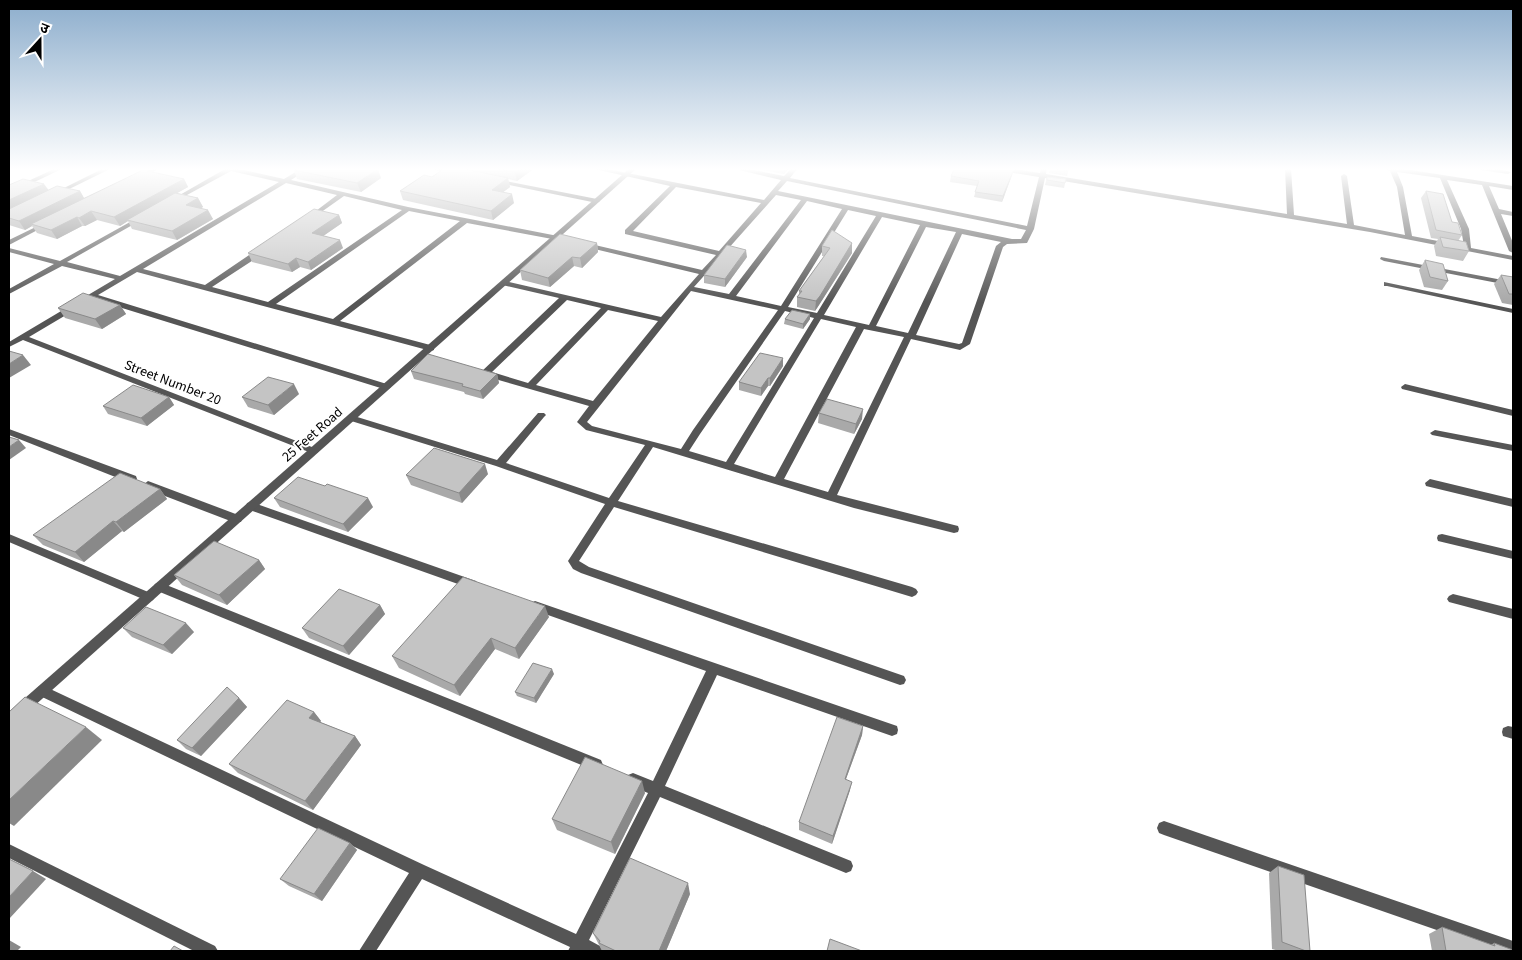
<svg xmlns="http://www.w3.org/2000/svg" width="1522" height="960" font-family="'Source Sans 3','Noto Sans Devanagari',sans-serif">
<rect width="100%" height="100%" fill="#fff"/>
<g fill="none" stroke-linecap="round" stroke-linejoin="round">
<g fill="#555" fill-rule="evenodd">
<path d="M56,168H64L9,194V190Z"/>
<path d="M104,168H112L57,195L52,194Z"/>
<path d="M152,168H160L139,179L134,178Z"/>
<path d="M224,168H235L284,179L302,168H310L291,180L408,207L563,237L567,239L563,241L467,223L340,321L434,346V350L431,351L137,272L98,295L390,385L391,387L387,390L93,299L29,337L317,449L319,451L317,453L314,454L23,340L9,347V342L115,279L62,266L9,294V289L54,264L9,252V248L60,261L139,217H143V219L67,262L120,276L279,182L231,171L176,201L171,200L225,169ZM286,183L337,195L308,217L307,218L310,220L344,196L402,210L268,302L212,287L264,253V249H258L205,285L143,269ZM409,211L460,221L333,319L276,304Z"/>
<path d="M429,168H441L458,173L455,175Z"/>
<path d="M590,168H602L764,200L781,180L731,168H743L784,176L792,168H798L790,178L1027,226L1039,177L995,170L992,168H1007L1040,173L1041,168H1047L1046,174L1287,214L1285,168H1291L1294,215L1347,224L1341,176L1344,174L1347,176L1354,225L1405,235L1397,187L1390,171L1383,168H1398L1513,186V190L1489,186L1499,209L1513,212V216L1501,214L1513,243V253L1509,251L1482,185L1447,180L1469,229L1471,248L1513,256V260L1370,232L1045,178L1034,229L1027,243L1007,244L1003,247L970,344L960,350L911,339L837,495L954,525L958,526L959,529L958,532L954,533L854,508L653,447L618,501L912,587L916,589L918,592L916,595L912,597L614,507L579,561L589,567L904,676L906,680L904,684L900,685L581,573L573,569L568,561L605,504L496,466L348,420L346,418L348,416H354L497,460L538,413H544L546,415L544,417L506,463L609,498L645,445L586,430L577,422L589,406L481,375L480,373L559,298L502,285V281H505L661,317L699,274L582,246V242L702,270L716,255L625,234V230L670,186ZM1397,172L1440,178L1461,229L1464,246L1412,236L1403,187ZM787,181L1026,230L1021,239H1012L778,191ZM676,187L761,203L719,251L633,231ZM776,195L801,200L729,294L694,287ZM807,201L842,209L781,306L736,296ZM848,210L876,216L817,313L788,307ZM882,217L920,225L869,325L824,315ZM926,227L956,232L908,333L876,326ZM962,234L1001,242L996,246L962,343L959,344L916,335ZM691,291L778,310L693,430L681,449L592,426L587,422ZM567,300L601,308L528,383L492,372ZM608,310L658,321L593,401L536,385ZM785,311L814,318L726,462L689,451L700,434ZM821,319L856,327L775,477L734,464ZM864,329L904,337L828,492L784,479Z"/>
<path d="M1478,168H1494L1511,172L1508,174L1481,170Z"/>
<path d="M496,179L597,199L600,201L597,203L494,182L493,181Z"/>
<path d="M44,223L49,224L9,245V240Z"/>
<path d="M1381,257L1513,282V286L1384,261L1380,259Z"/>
<path d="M1384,282L1513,309V313L1387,286H1384Z"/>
<path d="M1405,384L1513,410V416L1402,389L1401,387Z"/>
<path d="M9,429L136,476L137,479L132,483L128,482L9,435Z"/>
<path d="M1435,430L1513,445V451L1432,435L1430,433Z"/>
<path d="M1430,479L1513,499V507L1426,486L1425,483Z"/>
<path d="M148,481L241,516L242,519L241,522H233L144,488L143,485Z"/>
<path d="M251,502L476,581L478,584L476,587L472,589L247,509L246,506L247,503Z"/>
<path d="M9,534L153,594L155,597L153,600L149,602L145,600L9,542Z"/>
<path d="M1442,534L1513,551V559L1438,541L1437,538L1438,535Z"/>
<path d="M159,582L601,760L603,765L601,770L596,771L155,590L153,587L155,584Z"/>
<path d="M1453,594L1513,609V619L1449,602L1447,599L1449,596Z"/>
<path d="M535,601L897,726L898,730L897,734L892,736L717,675L665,786L851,861L853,866L851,871L846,873L660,797L589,940L600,946L603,951H568L570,947L422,879L376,951H359L409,873L38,695L36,691L38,687L42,685L46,687L424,865L576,934L648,793L628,785L626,780L628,775L633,773L653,781L706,671L531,609L529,606L531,603Z"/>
<path d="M1508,726L1513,727V739L1503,736L1502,732L1503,728Z"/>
<path d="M1164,821L1513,941V951H1497L1164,835L1159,833L1157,828L1159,823Z"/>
<path d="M9,844L215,946L218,951H194L9,858Z"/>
</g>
<path fill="#555" fill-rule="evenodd" d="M630,168H637L14,724L9,726V712Z"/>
</g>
<g fill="#a9a9a9">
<path d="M445,168H535L517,181L508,179L510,187L503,192L514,203L493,220L403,200L400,191L432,177Z"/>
<path d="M763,168H789L784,174L763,170Z"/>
<path d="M1050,168H1069L1067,176L1049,173Z"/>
<path d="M294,170L381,178L361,192L297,179Z"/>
<path d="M1012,175L1002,202L974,197L977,186L950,182L951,176Z"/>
<path d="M1047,177L1066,179L1064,188L1045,185Z"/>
<path d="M184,179L188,187L177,193L198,198L203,207L201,208L213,219L177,240L132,229L128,221L120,226L97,220L85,226H82L57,239L37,233L32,226L25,230L9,225V185L48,190L80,191L84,198Z"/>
<path d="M1426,191L1462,235L1458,241L1469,251L1463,261L1436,256L1434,246L1438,239L1431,238L1421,198Z"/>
<path d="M339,215L342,223L323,236L343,248L311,270L300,267L292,272L252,262L248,253Z"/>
<path d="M597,243L598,252L582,268L574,266L550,287L522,280L520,270Z"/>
<path d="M852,243V253L819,305L815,311L797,307V297L799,295V291L824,256H822V246Z"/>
<path d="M747,257L725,287L704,283V275Z"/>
<path d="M1425,260L1448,281L1442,290L1424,287L1419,270Z"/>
<path d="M1501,275L1513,277V305L1502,303L1494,284Z"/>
<path d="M120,305L126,314L102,329L65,318L58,308Z"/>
<path d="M810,314V319L803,329L784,324L785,319Z"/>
<path d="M783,366L770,386H768L761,396L739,390V382Z"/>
<path d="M411,371L497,374L499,383L483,399L465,394L464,392L414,379Z"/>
<path d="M299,394L274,415L248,407L242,397Z"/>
<path d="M169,397L174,405L147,426L108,414L103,406Z"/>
<path d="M819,413L862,419L854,434L818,423Z"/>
<path d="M488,474L462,503L411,485L406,475Z"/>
<path d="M160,489L167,499L124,532L122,531L84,562L43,545L33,535Z"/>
<path d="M274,498L373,507L348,532L280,507Z"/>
<path d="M259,560L265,569L227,605L182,585L174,575Z"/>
<path d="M380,605L385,614L349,655L309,638L302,628Z"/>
<path d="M549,617L519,659L495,649L460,696L399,668L392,656Z"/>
<path d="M123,628L194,632L172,654L132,637Z"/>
<path d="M554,674L536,703L517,696L515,692Z"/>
<path d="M239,698L247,707L201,756L186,749L177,740Z"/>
<path d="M314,712L321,721L320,722L355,736L361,745L313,810L238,773L229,764Z"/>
<path d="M863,726L862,735L846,779L850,790L832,844L799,830V822Z"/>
<path d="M645,793L615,854L557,830L552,819Z"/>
<path d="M350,843L357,850L322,901L289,886L280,879Z"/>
<path d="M1278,866L1310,951H1279L1272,949L1269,873Z"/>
<path d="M690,894L666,951H602L593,933Z"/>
<path d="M1442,927L1491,945L1494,943L1513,951H1432L1429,934Z"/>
</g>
<g fill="#898989">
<path d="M521,168H535L517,181L515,172Z"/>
<path d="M784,168H789L784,174Z"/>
<path d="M378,169L381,178L361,192L357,183Z"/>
<path d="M1014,169L1012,175L1002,202L1003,196Z"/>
<path d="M508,178L510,187L494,199L492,190Z"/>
<path d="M184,179L188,187L129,220H127L128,221L120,226L114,217Z"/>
<path d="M44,184L50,192L9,211V200Z"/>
<path d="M80,191L85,200L31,224L32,226L25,230L19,221Z"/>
<path d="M512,194L514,203L493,220L491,211Z"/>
<path d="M198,198L203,207L191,214L186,205Z"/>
<path d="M208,210L213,219L177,240L172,231Z"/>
<path d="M91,211L97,220L85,226L79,218Z"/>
<path d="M339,215L342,223L316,241L312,233Z"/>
<path d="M77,217L82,226L57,239L51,230Z"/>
<path d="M340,240L343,248L311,270L308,262Z"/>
<path d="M597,243L598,252L582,268L580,258Z"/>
<path d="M852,243V253L819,305L815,311L816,301Z"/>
<path d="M746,250L747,257L725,287V279Z"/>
<path d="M572,257L574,266L550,287L548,278Z"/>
<path d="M296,258L300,267L292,272L288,264Z"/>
<path d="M120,305L126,314L102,329L95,319Z"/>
<path d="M810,314V319L803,329V324Z"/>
<path d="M23,355L31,365L9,378V364Z"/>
<path d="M783,358V366L770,386V378Z"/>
<path d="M497,374L499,383L483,399L480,391Z"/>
<path d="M768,378V386L761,396V388Z"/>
<path d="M294,384L299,394L274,415L268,405Z"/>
<path d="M169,397L174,405L147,426L141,418Z"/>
<path d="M863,409L862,419L854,434L856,424Z"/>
<path d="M19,440L26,448L9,460V447Z"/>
<path d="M485,464L488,474L462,503L459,493Z"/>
<path d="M160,489L167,499L124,532L116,522Z"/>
<path d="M368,498L373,507L348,532L343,524Z"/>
<path d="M113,521L122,531L84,562L75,552Z"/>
<path d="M259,560L265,569L227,605L219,595Z"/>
<path d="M380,605L385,614L349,655L343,646Z"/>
<path d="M545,606L549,617L519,659L515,648Z"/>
<path d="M186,623L194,632L172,654L163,645Z"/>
<path d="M491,638L495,649L460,696L454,685Z"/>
<path d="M552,669L554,674L536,703L534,698Z"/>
<path d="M239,698L247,707L201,756L192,748Z"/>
<path d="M314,712L321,721L317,726L309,718Z"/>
<path d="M863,726L862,735L843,787L845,779Z"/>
<path d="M86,727L102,740L14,826L9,823V800Z"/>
<path d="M355,736L361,745L313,810L305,801Z"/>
<path d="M642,781L645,793L615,854L611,842Z"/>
<path d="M852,782L850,790L832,844L833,836Z"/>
<path d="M350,843L357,850L322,901L314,894Z"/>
<path d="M33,871L46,879L9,919V897Z"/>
<path d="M688,883L690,894L666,951H659Z"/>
<path d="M9,940L21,947L17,951H9Z"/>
</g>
<g fill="#c4c4c4" stroke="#898989">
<path d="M297,168H371L378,169L357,183L294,170Z"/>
<path d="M445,168H460L508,178L492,190L512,194L491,211L400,191L424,175L432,177Z"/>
<path d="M493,168H521L515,172Z"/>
<path d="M955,168H1005L1014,169L1003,196L975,192L979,181L951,176Z"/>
<path d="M1050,168H1069L1068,171Z"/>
<path d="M143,170L184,179L114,217L91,211L79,218L77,217L51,230L31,224Z"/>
<path d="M1047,177L1066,179L1065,183L1047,180Z"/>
<path d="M23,179L44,184L9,200V185Z"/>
<path d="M57,186L80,191L19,221L9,218V209Z"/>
<path d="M1426,191L1443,194L1452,222L1458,223L1462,235L1436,230Z"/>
<path d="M175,193L198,198L186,205L208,210L172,231L127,220Z"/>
<path d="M314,209L339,215L312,233L340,240L308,262L296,258L288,264L248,253Z"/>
<path d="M832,230L852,243L820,296L816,301L797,297L802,291H799L830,248L822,246Z"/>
<path d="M560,234L597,243L580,258L572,257L548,278L520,270Z"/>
<path d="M1440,237L1466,242L1469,251L1443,247Z"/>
<path d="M727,245L746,250L725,279L704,275Z"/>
<path d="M1425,260L1443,264L1448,281L1430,277Z"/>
<path d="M1501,275L1513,277V294H1509Z"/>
<path d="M83,293L120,305L95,319L58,308Z"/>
<path d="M792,310L810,314L803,324L785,319Z"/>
<path d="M9,351L23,355L9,364Z"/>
<path d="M760,353L783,358L770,378H768L761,388L739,382Z"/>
<path d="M428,354L497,374L480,391L462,386L463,384L411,371Z"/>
<path d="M268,377L294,384L268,405L242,397Z"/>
<path d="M133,385L169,397L141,418L103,406Z"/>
<path d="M827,399L863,409L856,424L819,413Z"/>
<path d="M9,437L19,440L9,447Z"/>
<path d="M434,448L485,464L459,493L406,475Z"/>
<path d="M120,473L160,489L116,522L113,521L75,552L33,535Z"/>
<path d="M298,477L325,486L327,484L368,498L343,524L274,498Z"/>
<path d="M214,541L259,560L219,595L174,575Z"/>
<path d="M463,577L545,606L515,648L491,638L454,685L392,656Z"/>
<path d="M339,589L380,605L343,646L302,628Z"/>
<path d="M146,607L186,623L163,645L123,628Z"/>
<path d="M533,663L552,669L534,698L515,692Z"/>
<path d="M227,687L239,698L192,748L177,740Z"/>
<path d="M25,697L86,727L9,800V712Z"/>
<path d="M287,700L314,712L309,718L355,736L305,801L229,764Z"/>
<path d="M837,717L863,726L845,779L852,782L833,836L799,822Z"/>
<path d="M585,757L642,781L611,842L552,819Z"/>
<path d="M318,828L350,843L314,894L280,879Z"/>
<path d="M630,858L688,883L659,951H616L599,943L600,941L593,933Z"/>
<path d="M9,859L33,871L9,897Z"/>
<path d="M1278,866L1304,875L1310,951H1306L1282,942Z"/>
<path d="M1442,927L1495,946L1494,943L1513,950V951H1446Z"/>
<path d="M830,939L862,951H827Z"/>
<path d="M174,946L183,951H170Z"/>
</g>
<linearGradient id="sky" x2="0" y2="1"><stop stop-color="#8cadcc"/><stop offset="0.56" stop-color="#fff"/><stop offset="1" stop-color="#fff" stop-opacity="0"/></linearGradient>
<rect width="1522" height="302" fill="url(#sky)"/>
<g text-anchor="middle" stroke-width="4" stroke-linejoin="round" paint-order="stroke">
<g font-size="14" fill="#000" stroke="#fff">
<text transform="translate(173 382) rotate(21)" y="5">Street Number 20</text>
<text transform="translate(312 434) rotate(-41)" y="5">25 Feet Road</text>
</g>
</g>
<rect width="1522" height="960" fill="none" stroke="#000000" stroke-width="20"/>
<g transform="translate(40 40) rotate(21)" stroke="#ffffff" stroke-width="4" paint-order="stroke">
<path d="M0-4L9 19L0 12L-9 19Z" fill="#000000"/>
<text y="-8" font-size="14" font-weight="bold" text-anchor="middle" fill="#000000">उ</text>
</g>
</svg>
